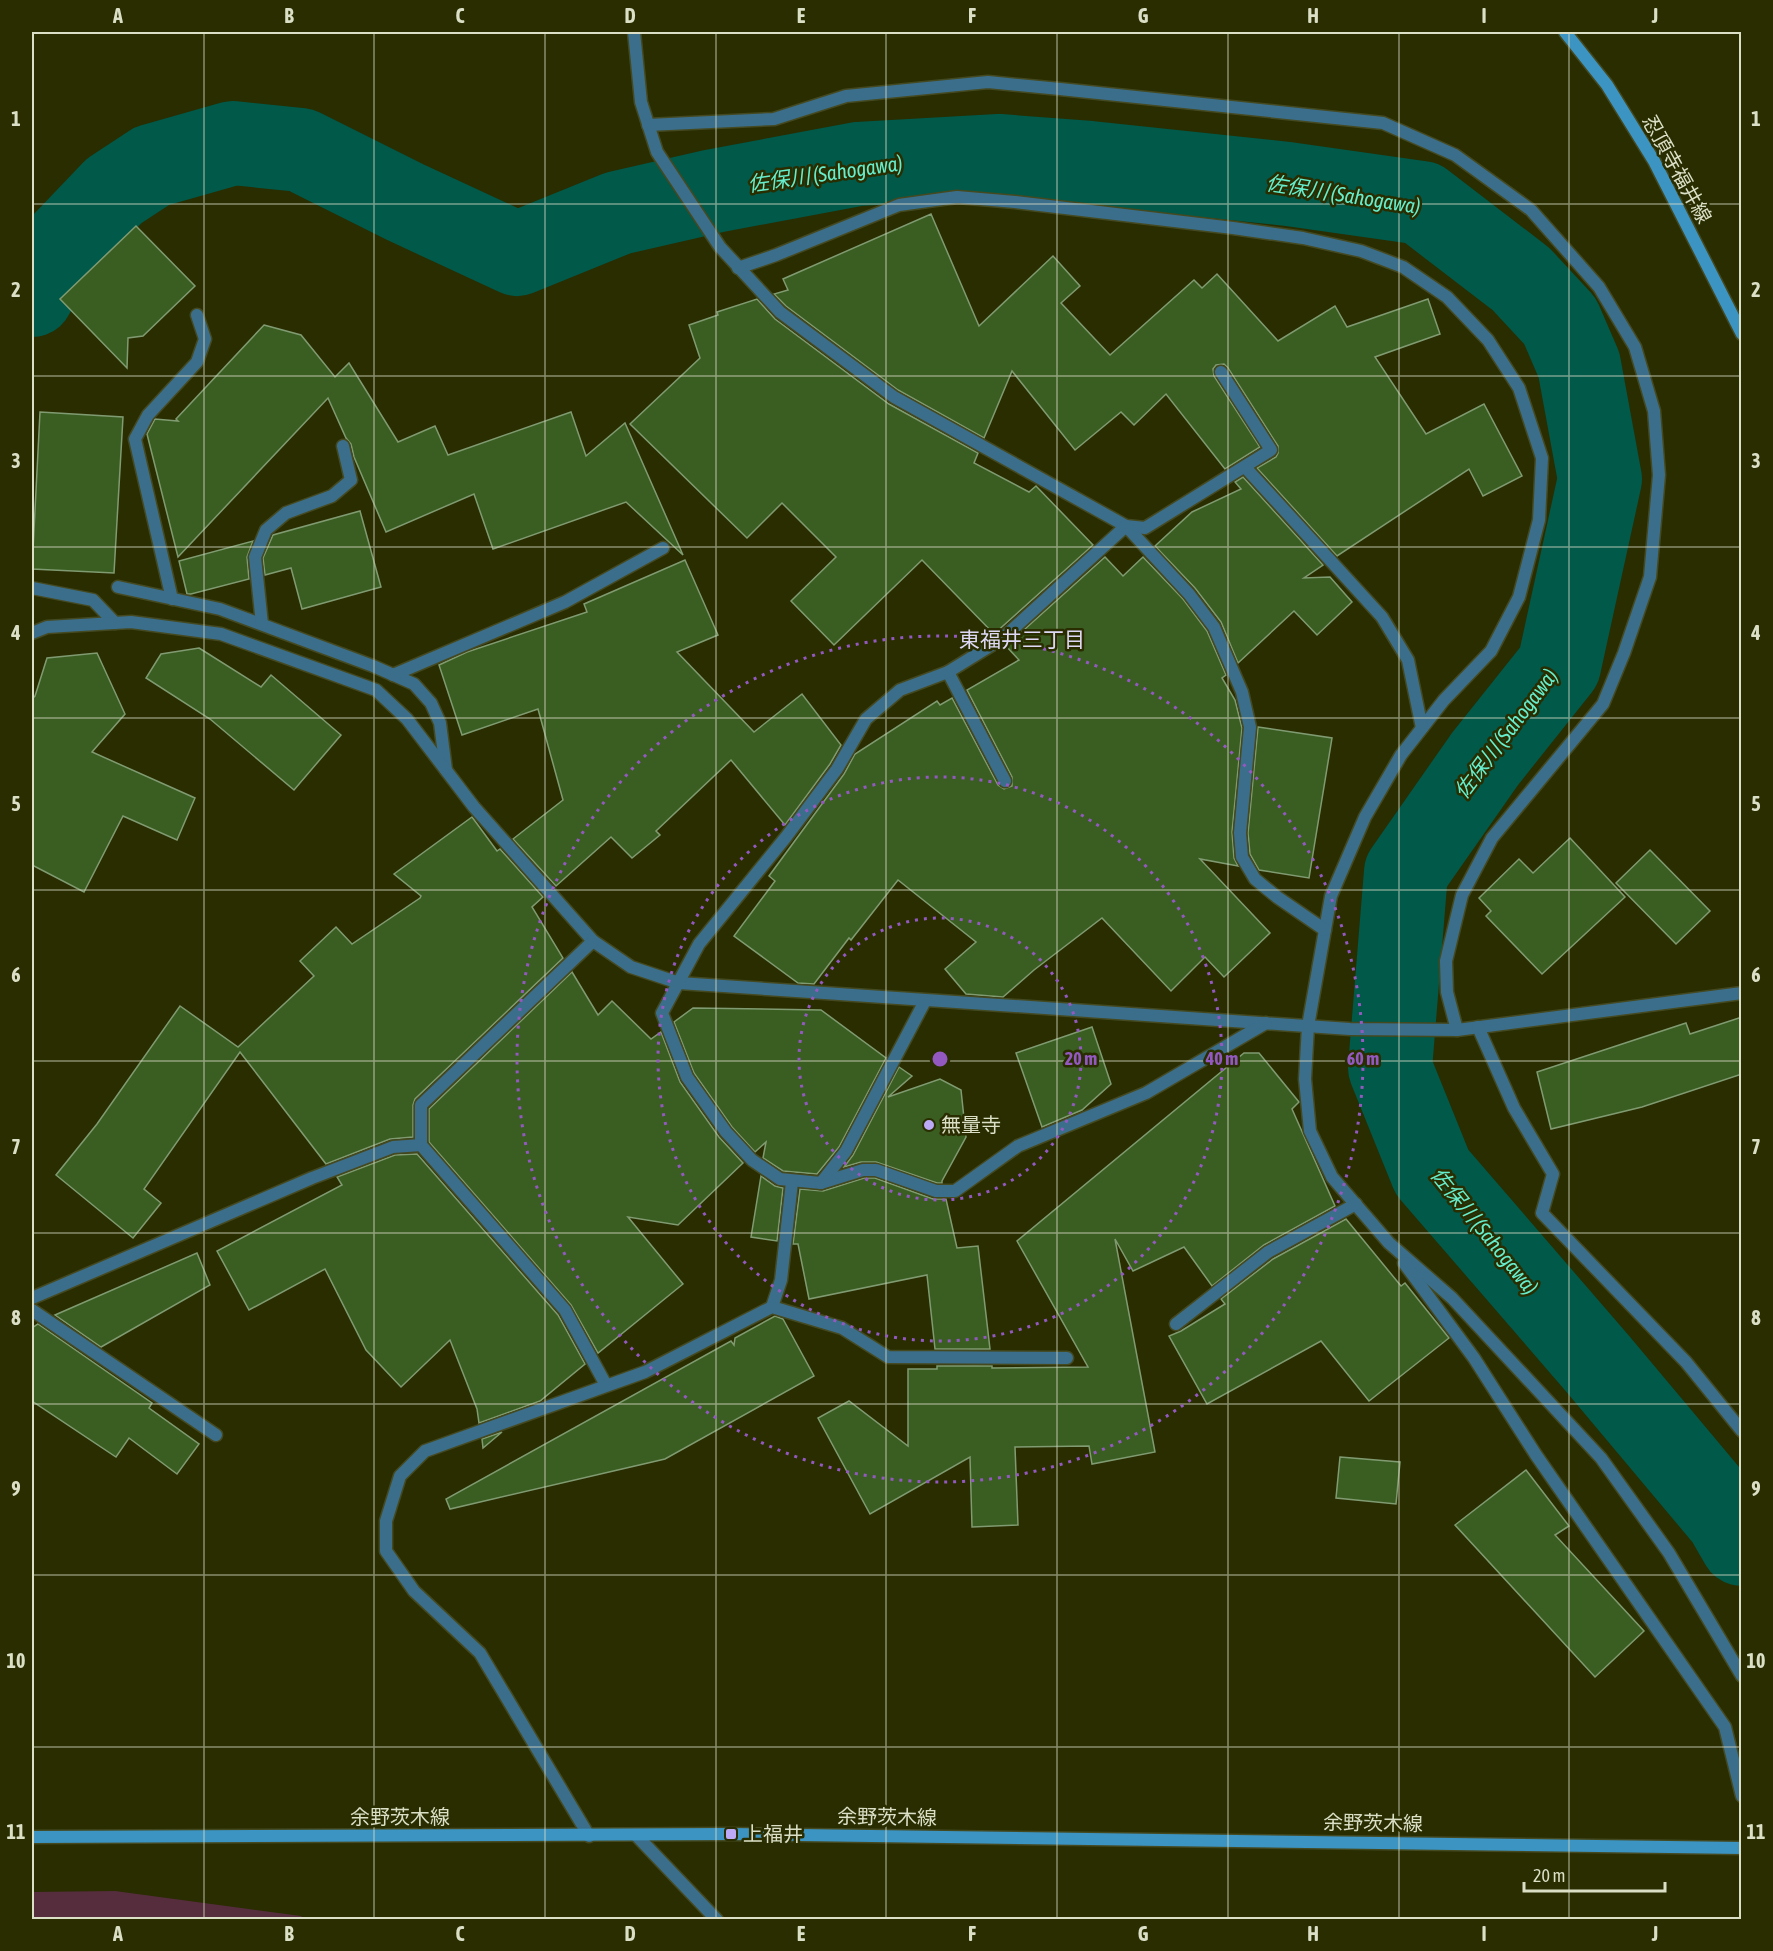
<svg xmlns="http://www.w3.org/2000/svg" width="1773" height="1951" font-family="'Asap Condensed','Noto Sans JP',sans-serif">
<rect width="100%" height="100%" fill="#292d00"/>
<path fill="#552d3d" d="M115,1891L301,1916L304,1919H32V1892Z"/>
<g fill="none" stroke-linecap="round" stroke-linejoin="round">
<path stroke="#005949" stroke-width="84" d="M32,295L50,258L114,191L152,166L233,143L301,150L405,202L517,254L618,213L714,191L858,164L999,156L1090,163L1288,184L1422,203L1521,279L1560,321L1579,365L1600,479L1559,666L1485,759L1406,872L1390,1068L1432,1172L1597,1363L1727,1518L1742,1544"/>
</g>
<g fill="#3a5e22" stroke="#809b71" stroke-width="1.5">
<path d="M931,214L979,326L1053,256L1080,286L1061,303L1110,355L1194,280L1202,288L1217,274L1278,341L1335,306L1347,327L1428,299L1440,334L1375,357L1426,434L1484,404L1522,476L1483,496L1469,469L1337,556L1257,468L1276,457L1278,453V446L1228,368L1224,364L1216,365L1213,369L1214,376L1260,447L1225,469L1166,394L1134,425L1121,412L1075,450L1012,371L984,438L898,390L786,306L774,294L788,290L783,279Z"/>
<path d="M136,226L195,286L143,336L128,338L127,368L60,299Z"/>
<path d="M757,299L775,319L889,404L978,453L974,463L1029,492L1036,486L1093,545L994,634L922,560L834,645L791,601L836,557L782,503L747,538L630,424L700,358L689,325L718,315L717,312Z"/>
<path d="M264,325L301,335L335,377L349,363L398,442L435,426L448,455L571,412L586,456L625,423L683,555L626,502L493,549L474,494L386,532L354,457L351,444L346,438L328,398L178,557L147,434L155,419L178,421L176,419Z"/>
<path d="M40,412L123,417L114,573L32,569Z"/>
<path d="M1243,477L1323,565L1304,578L1330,577L1352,602L1317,635L1294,611L1238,663L1221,622L1195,588L1155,546L1192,512L1241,489L1235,482Z"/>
<path d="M360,511L381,587L302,609L291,568L265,575L263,558L273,535Z"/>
<path d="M253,541L247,557L249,579L191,594H187L179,561Z"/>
<path d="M1105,557L1123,576L1143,557L1183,599L1207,631L1226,675L1222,678L1235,700L1242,728L1232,832L1234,858L1238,866L1200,859L1270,933L1224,977L1205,957L1171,991L1102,918L1034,970L1003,997L966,994L945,969L976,942L898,880L851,940L849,938L814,984L798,983L734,936L775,881L769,876L844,774L855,754L937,701L940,705L952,698L998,785L1004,789L1012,786V777L967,690L1019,660L1006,646Z"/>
<path d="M685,560L718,635L677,652L754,732L802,694L841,745L830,764L785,825L731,760L656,831L660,835L632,858L611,837L556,886L513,839L563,800L538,709L462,735L439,665L467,652L587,612L584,604Z"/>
<path d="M199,648L261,687L271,675L341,735L294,790L210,719L146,678L161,654Z"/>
<path d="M97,653L125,714L92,752L195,798L177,840L123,816L84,892L32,865V699L35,696L47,658Z"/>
<path d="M1258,727L1332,738L1309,878L1259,870L1250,854L1248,833Z"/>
<path d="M472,817L497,851L500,849L543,897L532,907L563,958L415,1099L413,1105V1137L390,1139L326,1164L240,1052L144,1189L161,1203L133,1238L56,1175L97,1124L180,1006L238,1047L314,976L300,961L336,927L352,944L420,898L421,896L394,874Z"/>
<path d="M1570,838L1625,897L1542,974L1486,916L1491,911L1479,898L1519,859L1533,873Z"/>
<path d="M1650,850L1710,911L1676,944L1616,883Z"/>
<path d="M572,972L598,1015L612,1001L651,1039L661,1032L680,1082L719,1137L743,1163L678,1225L628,1217L683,1284L598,1353L571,1305L429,1142V1109Z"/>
<path d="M693,1008L821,1010L886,1058L839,1147L817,1174L783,1171L763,1158L766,1142L755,1152L732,1127L694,1073L674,1022Z"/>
<path d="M1742,1017V1074L1642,1107L1551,1129L1537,1072L1686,1023L1690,1034Z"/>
<path d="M1092,1027L1111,1084L1082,1110L1042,1127L1016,1053Z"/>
<path d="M1244,1053H1259L1299,1102L1292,1109L1335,1206L1264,1245L1212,1286L1184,1247L1133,1271L1115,1239L1155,1452L1092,1464L1089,1446L1015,1447L1018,1525L972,1527L970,1457L870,1514L818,1418L849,1401L908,1446V1369H937V1366H992V1368L1088,1367L1017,1241Z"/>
<path d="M899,1067L912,1076L888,1097L940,1079L961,1090L966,1137L942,1181V1183H937L876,1162H861L844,1167L853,1155Z"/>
<path d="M417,1154L558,1315L585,1364L540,1401L479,1423L477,1409L450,1340L401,1387L366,1350L325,1269L249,1310L217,1251L342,1185L337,1177L395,1155Z"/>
<path d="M761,1176L775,1186L783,1188L777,1241L751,1237Z"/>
<path d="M864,1178H875L933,1199H946L957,1248L978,1246L990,1349H935L927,1275L809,1299L798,1244H793L800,1189L823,1191Z"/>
<path d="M1346,1219L1401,1286L1405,1283L1449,1338L1369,1401L1321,1341L1207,1404L1169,1336L1181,1331L1225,1304L1221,1299L1273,1259Z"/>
<path d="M197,1253L210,1285L101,1347L55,1315Z"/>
<path d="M775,1316L783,1319L814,1376L665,1459L450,1509L446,1499L731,1341L734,1345L735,1338Z"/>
<path d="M38,1324L152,1403L149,1408L199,1444L177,1474L129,1438L116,1457L32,1401V1328Z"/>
<path d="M502,1432L483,1448L482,1439Z"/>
<path d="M1340,1457L1400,1462L1396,1504L1336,1498Z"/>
<path d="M1526,1470L1569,1526L1555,1535L1644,1631L1595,1677L1455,1525Z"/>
</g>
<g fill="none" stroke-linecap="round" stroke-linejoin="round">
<defs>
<g id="minor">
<path d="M634,32L641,102L657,152L720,247L780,312L894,397L1126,526L1145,528L1271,450L1221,372"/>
<path d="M648,125L774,119L846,96L988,82L1060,89L1383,123L1455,155L1531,210L1599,287L1635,347L1654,411L1659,475L1650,577L1624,653L1603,704L1492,838L1462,895L1446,961L1447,992L1457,1030"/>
<path d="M738,268L776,255L899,205L957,197L1015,202L1233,228L1303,238L1361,251L1403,267L1447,297L1488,340L1519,388L1542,458L1539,520L1519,597L1491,651L1444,700L1401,755L1365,817L1331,896L1308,1026L1305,1079L1310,1131L1332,1177L1389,1243L1452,1298L1601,1458L1669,1553L1742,1676"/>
<path d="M1245,467L1382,617L1408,660L1422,728"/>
<path d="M118,587L220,609L373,666L414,684L431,703L440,723L446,770"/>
<path d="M32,588L93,600L115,623"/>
<path d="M172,599L135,439L148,415L197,362L205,339L197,315"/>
<path d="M262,624L255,557L266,530L286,513L332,496L351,480L343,446"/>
<path d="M32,633L47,627L131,622L221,634L376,690L407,719L474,807L593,941L631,967L679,983L1350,1029L1457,1030L1742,993"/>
<path d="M948,672L1005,781"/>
<path d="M393,675L565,602L663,548"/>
<path d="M1266,1023L1146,1093L1018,1146L955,1191H936L876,1170H863L821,1183L780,1179L752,1160L726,1132L687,1077L662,1013L699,944L786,837L837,769L866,719L900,690L948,672L1003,638L1126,526L1189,594L1214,627L1242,692L1250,727L1240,833L1242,857L1255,879L1277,897L1325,930"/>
<path d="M1478,1027L1514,1108L1553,1174L1542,1213L1686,1362L1742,1431"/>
<path d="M421,1145V1105L593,941"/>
<path d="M821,1183L846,1151L925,1001"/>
<path d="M1404,1263L1474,1358L1536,1455L1725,1727L1742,1796"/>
<path d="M32,1298L312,1178L393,1147L421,1145L565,1310L606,1385"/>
<path d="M772,1307L781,1280L792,1182"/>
<path d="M32,1310L216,1435"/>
<path d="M1176,1324L1268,1252L1356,1204"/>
<path d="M636,1835L717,1920"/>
<path d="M589,1836L480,1653L414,1591L386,1551V1521L400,1476L425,1451L645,1372L772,1307L842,1328L888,1357L1067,1358"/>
</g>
<g id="secondary">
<path d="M1565,32L1607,85L1654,161L1742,334"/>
<path d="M32,1837L731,1834L1742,1848"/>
</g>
</defs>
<use href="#minor" stroke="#454920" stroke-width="15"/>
<use href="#secondary" stroke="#454920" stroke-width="15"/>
<use href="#minor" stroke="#3b6e8b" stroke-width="12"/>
<use href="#secondary" stroke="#3c94c2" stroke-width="12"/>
</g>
<path fill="none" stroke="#dbdfc6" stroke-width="1.5" stroke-opacity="0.55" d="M204,32V1920M374,32V1920M545,32V1920M716,32V1920M886,32V1920M1057,32V1920M1228,32V1920M1399,32V1920M1569,32V1920M32,204H1742M32,376H1742M32,547H1742M32,718H1742M32,890H1742M32,1061H1742M32,1233H1742M32,1404H1742M32,1575H1742M32,1747H1742"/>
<g fill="none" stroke="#9359c1" stroke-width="3" stroke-dasharray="3 6">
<circle cx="940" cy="1059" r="141"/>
<circle cx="940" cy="1059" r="282"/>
<circle cx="940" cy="1059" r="423"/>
</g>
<g fill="#bcaaf6" stroke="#292d00" stroke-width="2">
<circle cx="929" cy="1125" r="6"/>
<rect x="725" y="1828" width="12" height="12" rx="3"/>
</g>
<g text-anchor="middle" stroke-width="5" stroke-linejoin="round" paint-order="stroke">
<g font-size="20" fill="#dbdfc6" stroke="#292d00">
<text transform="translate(1677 169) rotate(61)" y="7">忍頂寺福井線</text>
<text x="400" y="1824">余野茨木線</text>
<text transform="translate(887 1817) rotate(1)" y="7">余野茨木線</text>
<text transform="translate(1373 1823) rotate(1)" y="7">余野茨木線</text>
</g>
<g font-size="20" fill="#dbdfc6" stroke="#292d00" text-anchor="start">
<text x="941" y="1132">無量寺</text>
<text x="743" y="1841">上福井</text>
</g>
<g font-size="21" font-style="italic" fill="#65edcc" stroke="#292d00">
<text transform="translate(825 174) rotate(-8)" y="7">佐保川 (Sahogawa)</text>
<text transform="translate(1343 195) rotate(9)" y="7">佐保川 (Sahogawa)</text>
<text transform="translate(1506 734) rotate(-53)" y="7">佐保川 (Sahogawa)</text>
<text transform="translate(1484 1231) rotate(51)" y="7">佐保川 (Sahogawa)</text>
</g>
<g font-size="21" fill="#ded8f5" stroke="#292d00">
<text x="1022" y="647">東福井三丁目</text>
</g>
</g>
<circle cx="940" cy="1059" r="9" fill="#9359c1" stroke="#292d00" stroke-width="3"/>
<g font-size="18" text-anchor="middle" font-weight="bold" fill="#9359c1" stroke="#292d00" stroke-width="5" stroke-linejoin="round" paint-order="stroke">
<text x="1081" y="1065">20 m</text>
<text x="1222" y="1065">40 m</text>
<text x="1363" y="1065">60 m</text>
</g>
<rect width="1773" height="1951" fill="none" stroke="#292d00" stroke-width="66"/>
<path d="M1524 1882v9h141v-9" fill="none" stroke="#dbdfc6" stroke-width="3"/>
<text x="1533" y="1882" font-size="18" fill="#dbdfc6" stroke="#292d00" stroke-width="4.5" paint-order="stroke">20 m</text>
<rect x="33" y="33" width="1707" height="1885" fill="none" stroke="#dbdfc6" stroke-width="2"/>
<g font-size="20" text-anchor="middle" font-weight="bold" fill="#dbdfc6">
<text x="118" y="23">A</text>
<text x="289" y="23">B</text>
<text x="460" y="23">C</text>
<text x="630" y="23">D</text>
<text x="801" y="23">E</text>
<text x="972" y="23">F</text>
<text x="1143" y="23">G</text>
<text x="1313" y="23">H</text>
<text x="1484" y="23">I</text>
<text x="1655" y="23">J</text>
<text x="16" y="126">1</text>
<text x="1756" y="126">1</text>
<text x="16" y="297">2</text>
<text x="1756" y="297">2</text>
<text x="16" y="468">3</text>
<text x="1756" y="468">3</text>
<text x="16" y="640">4</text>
<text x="1756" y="640">4</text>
<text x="16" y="811">5</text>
<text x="1756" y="811">5</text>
<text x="16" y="982">6</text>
<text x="1756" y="982">6</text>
<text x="16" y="1154">7</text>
<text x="1756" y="1154">7</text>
<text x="16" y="1325">8</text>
<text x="1756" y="1325">8</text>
<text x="16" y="1496">9</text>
<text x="1756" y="1496">9</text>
<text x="16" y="1668">10</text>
<text x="1756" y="1668">10</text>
<text x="16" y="1839">11</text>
<text x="1756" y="1839">11</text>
<text x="118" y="1941">A</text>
<text x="289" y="1941">B</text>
<text x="460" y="1941">C</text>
<text x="630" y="1941">D</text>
<text x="801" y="1941">E</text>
<text x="972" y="1941">F</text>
<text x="1143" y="1941">G</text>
<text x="1313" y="1941">H</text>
<text x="1484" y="1941">I</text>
<text x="1655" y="1941">J</text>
</g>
</svg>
